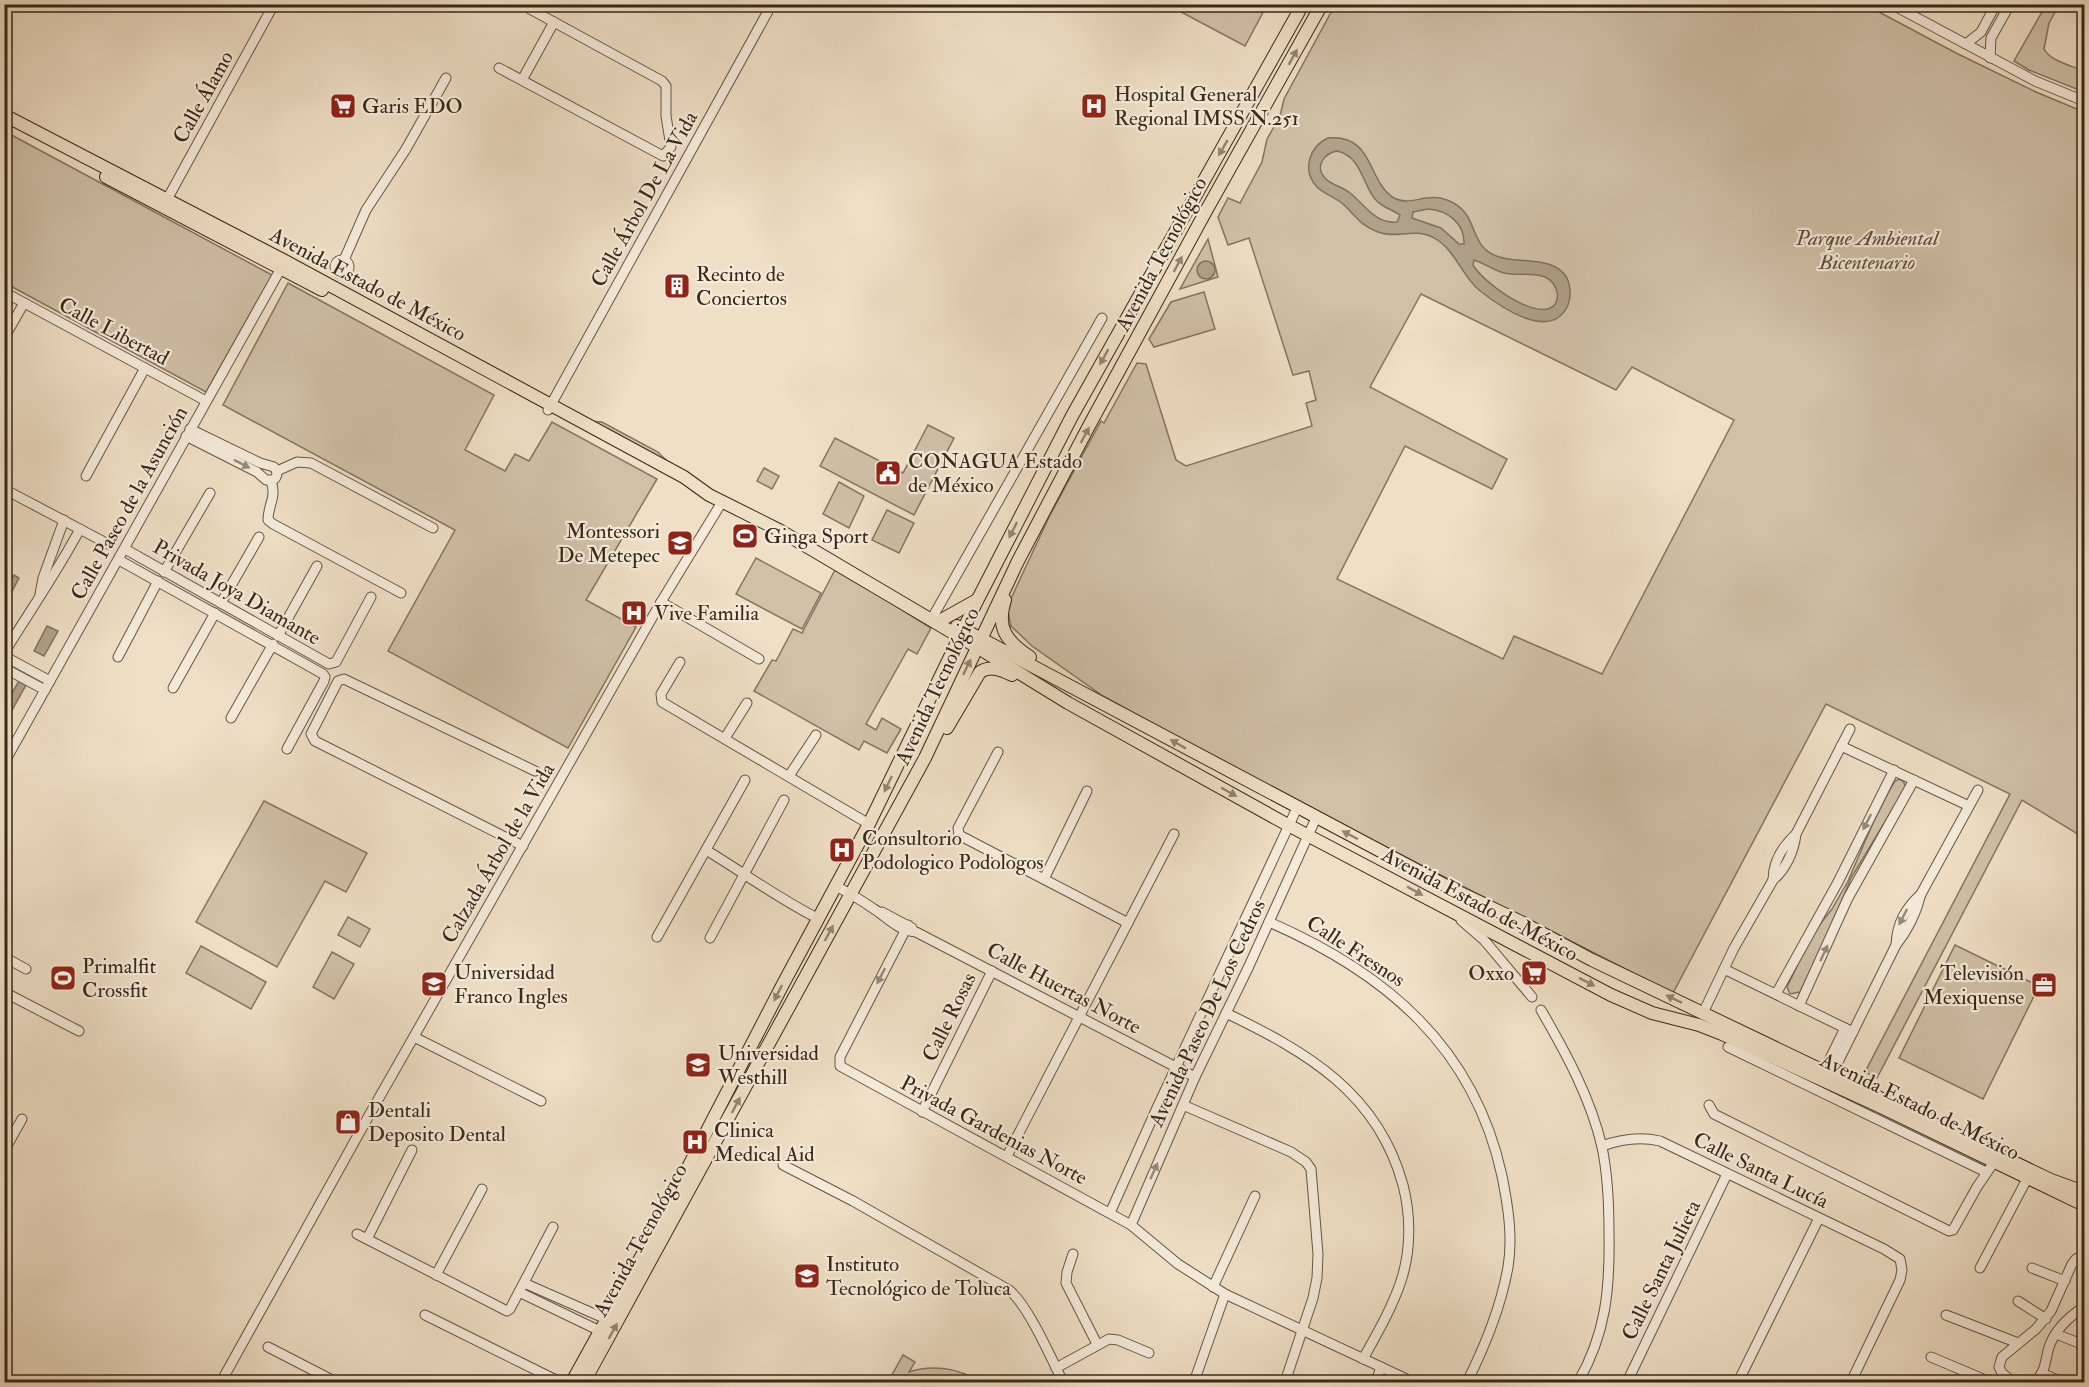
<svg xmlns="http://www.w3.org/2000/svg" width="2089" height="1387" font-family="'IM FELL Double Pica',serif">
<rect width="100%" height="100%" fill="#efdfc6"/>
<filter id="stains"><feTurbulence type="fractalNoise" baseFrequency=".00333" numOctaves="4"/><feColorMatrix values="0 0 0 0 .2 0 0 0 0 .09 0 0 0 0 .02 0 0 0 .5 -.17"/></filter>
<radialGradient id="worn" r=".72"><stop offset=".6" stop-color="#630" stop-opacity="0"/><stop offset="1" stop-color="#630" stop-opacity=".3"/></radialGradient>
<g fill="#d0c0a8" stroke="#847460" stroke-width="1.5" fill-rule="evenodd">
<path d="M1168,5H1267L1245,46Z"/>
<path d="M1335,5H1866L1956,53L2036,92L2084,112V838L2022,800L1877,1078L1865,1072L2010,794L1826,704L1673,993L1287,797L1103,696L1032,646L1011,626L1007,607L1050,515L1101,421L1104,423L1137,363L1146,364L1176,460L1186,466L1312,426L1306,403L1316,400L1309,371L1293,375L1249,238L1228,245L1218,217L1228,198L1240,203L1262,162L1267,139L1280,116L1284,99ZM1421,294L1616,390L1632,367L1734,420L1602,674L1514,636L1503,659L1337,579L1405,446L1492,489L1507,459L1370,387Z"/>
<path d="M2046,5H2059L2049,23L2044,49C2050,61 2072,66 2084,71V92L2029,70L2014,61Z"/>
<path d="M4,131L272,275L206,392L5,283Z"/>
<path d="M1208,239L1218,277L1180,289Z"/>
<path d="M288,283L494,395L465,450L505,471L515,454L529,461L552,422L657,479L586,600L636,627L568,748L388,651L455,530L223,405Z"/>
<path d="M1204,292L1215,329L1154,347L1149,339L1171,302Z"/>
<path d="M588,421L602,422L658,452L674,468Z"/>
<path d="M928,425L954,438L914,515L820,466L835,438L903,473Z"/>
<path d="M764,468L779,476L772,489L757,481Z"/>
<path d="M839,482L864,496L849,528L823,514Z"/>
<path d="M887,510L914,523L899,553L872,540Z"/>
<path d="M756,558L821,593L802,629L736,594Z"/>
<path d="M836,568L931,628L917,654L908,649L866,724L876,730L882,718L901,729L887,753L864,741L859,750L754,691L772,660L776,661L793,629L802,633Z"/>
<path d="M1899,779L1903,781L1906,787L1851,878L1825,941L1800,992L1790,994L1787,987L1813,933L1832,909L1848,881L1873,823L1890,789L1895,781Z"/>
<path d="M264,801L367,853L346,892L325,881L277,967L196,922Z"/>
<path d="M348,917L370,929L360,947L338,935Z"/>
<path d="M1955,945L2039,986L1983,1099L1899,1058Z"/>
<path d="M201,946L266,982L251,1009L186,973Z"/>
<path d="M332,952L354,964L334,999L313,987Z"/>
<path d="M903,1355L915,1362L909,1372C932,1364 960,1368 979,1382H888Z"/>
</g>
<g fill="#b0a18a" stroke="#80715c" stroke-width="1.5" fill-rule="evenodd">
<path d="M1328,138C1375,134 1367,182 1394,198C1410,207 1426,192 1447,200C1479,212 1468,241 1492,254C1514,266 1552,253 1567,278C1571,286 1571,297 1568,305C1551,343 1499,306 1479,290C1463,277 1456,253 1439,241C1416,225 1399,240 1378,232C1362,227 1355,215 1343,204C1335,197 1324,194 1317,187C1301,170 1310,146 1328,138ZM1337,151C1361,156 1362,183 1375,199C1382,208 1392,209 1400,215L1397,222C1375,224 1365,205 1350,193C1343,187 1331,185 1325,178C1314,166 1325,153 1337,151ZM1428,209C1448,210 1465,224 1464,244H1459L1441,228L1412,218L1413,212ZM1474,260C1484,263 1493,270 1504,273C1517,276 1533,272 1545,277C1558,282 1564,305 1547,309C1526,313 1483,282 1473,265Z"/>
<circle cx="1206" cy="270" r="9"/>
<path d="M14,575L19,578L5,605V593Z"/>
<path d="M47,626L58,631L44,656L34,651Z"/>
<path d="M19,681L26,685L7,719L5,717V705Z"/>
</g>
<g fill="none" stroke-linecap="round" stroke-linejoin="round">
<defs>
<g id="minor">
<path d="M1891,4L2035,81L2084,101"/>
<path d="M1966,44L1981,32L1996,4"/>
<path d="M1990,58L1991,38L2010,4"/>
<path d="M499,68L663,156L671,147L666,116V86L662,81L530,9"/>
<path d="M522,80L554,22"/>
<path d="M164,205L274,4"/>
<path d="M344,260L366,210L406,149L446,78"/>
<circle cx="342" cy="267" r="7"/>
<path d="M4,292L206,401"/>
<path d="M4,338L24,303"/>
<path d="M548,410L772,4"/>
<path d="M186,436L257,472L266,480H273C278,477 278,472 274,467L260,463L190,429"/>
<path d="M277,471L297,462L311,463L433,528"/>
<path d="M86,476L145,368"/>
<path d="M271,481C277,498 268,504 268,520L273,524L401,593"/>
<path d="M4,489L108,544"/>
<path d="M125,549L329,664L336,662L371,597"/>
<path d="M119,560L323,674L325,677L324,681L287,749"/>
<path d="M164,572L210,493"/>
<path d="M40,594L43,578L64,520"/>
<path d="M661,602L759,659"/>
<path d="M221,603L259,537"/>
<path d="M931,620L1102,318"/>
<path d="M278,636L317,566"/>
<path d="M4,653C30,611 57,572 80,529"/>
<path d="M4,656L50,681"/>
<path d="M118,657L158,581"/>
<path d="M680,662L661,694L662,702L869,824"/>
<path d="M4,668L45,690"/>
<path d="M173,688L215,613"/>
<path d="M231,718L273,644"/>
<path d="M725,738L747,703"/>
<path d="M1841,746L1969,806"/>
<path d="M998,752L958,828L959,835L1128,923"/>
<path d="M4,763L284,263"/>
<path d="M789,776L816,735"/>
<path d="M523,846L315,741L311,734L338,681L344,679L535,771"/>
<path d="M706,850C744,873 779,899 819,919"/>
<path d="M1044,879L1087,791"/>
<path d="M1773,880C1773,862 1783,846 1796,834L1850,729"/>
<path d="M836,886C849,893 861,900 874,909C888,918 897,930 916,932L1195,1077"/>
<path d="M882,912L912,928"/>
<path d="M1461,920L1484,940L1532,997"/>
<path d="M1269,922C1386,973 1474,1047 1502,1176C1508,1206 1513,1237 1508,1267C1501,1307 1485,1346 1467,1382"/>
<path d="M908,925L840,1057V1066L1131,1225L1178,1264L1225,1294L1413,1382"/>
<path d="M657,937L745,780"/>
<path d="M710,938L784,800"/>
<path d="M1896,945C1897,923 1905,909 1921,894L1978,790"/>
<path d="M4,957L26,969"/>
<path d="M1724,969L1853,1032"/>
<path d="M4,992L79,1031"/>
<path d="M1776,994L1838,882L1894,770"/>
<path d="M1799,1006L1848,898L1914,780"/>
<path d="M1541,1010C1566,1053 1591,1099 1602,1147C1608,1176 1609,1205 1609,1233C1610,1289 1606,1334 1578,1382"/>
<path d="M1226,1013C1307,1052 1378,1093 1403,1185C1411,1216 1411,1251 1401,1281C1392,1308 1377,1334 1363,1359"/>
<path d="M1703,1013L1734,948L1773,880C1786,869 1794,851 1796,834"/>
<path d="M414,1037L541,1101"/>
<path d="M1728,1047L1986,1172"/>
<path d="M1824,1071L1845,1028"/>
<path d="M1832,1074L1896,945C1909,929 1916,914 1921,894"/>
<path d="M1183,1105L1291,1152L1306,1162L1311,1169L1318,1254L1317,1278L1313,1298L1285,1382"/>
<path d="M1709,1105L1714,1114L1949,1231L1953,1230L1977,1187L1994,1162"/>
<path d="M922,1112L992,971"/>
<path d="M1602,1146C1621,1139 1639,1136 1660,1141L1884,1249L1900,1259L1902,1270L1900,1280L1851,1382"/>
<path d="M4,1151L22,1119"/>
<path d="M1007,1156L1174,834"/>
<path d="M783,1165L853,1201L1009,1290C1028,1305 1051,1358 1063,1382"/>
<path d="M1110,1213L1156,1110L1297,808"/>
<path d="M1131,1225L1195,1077L1249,966L1316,818"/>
<path d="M357,1234L507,1311L510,1309L553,1227"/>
<path d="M367,1239L412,1150"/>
<path d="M1073,1254L1067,1272L1066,1283L1097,1344"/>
<path d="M1980,1268L2027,1179"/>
<path d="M2032,1268L2065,1281"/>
<path d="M436,1275L482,1189"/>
<path d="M524,1283L606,1319"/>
<path d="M1213,1287L1255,1196"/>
<path d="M519,1292L600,1331"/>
<path d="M2018,1301L2046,1319"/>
<path d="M425,1315L560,1382"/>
<path d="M1946,1315L2018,1343"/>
<path d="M2056,1334L2084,1345"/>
<path d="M268,1347L336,1382"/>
<path d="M1931,1357L1983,1379"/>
<path d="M1056,1368L1109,1339L1118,1340L1149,1353"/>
<path d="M2043,1374L2063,1382"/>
<path d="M221,1382L367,1119L661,602L722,502"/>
<path d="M1194,1382L1225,1294"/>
<path d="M1376,1382L1381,1367"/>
<path d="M1627,1382L1727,1174"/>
<path d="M1738,1382L1819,1218"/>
<path d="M2013,1382L2002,1373L1999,1367L2002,1357L2036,1329L2051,1311L2072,1264L2076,1259L2084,1255"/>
<path d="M2034,1382C2046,1373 2045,1360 2049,1347C2055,1330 2070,1316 2084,1307"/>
</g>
<g id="major">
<path d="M4,115L285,261L684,477L709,495L779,530L977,647L1068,703L1288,825L1611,995L1652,1013L1699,1025L1722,1034L1881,1107L2084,1205"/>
<path d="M106,177L322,290"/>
<path d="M1005,600C996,628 1006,641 1030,657"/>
<path d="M943,619L977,600"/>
<path d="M957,626L1452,889L1521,922L1592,960L2051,1180L2084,1192"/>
<path d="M947,728L980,672C991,665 1002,670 1012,675"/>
<path d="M572,1382L651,1239L782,986L869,824L978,599L1072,416L1303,4"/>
<path d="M584,1382L925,758L1018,561L1090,424L1206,211L1322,4"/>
</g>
</defs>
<use href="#minor" stroke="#655643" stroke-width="11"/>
<use href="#major" stroke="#372817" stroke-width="14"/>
<use href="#minor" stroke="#f5eada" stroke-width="9"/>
<use href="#major" stroke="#efdfc6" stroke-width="12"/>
</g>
<defs><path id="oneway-solid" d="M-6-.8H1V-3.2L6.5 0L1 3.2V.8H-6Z" transform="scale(1.5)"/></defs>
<g fill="#93846e">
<use href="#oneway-solid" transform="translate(1293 57) rotate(-61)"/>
<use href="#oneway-solid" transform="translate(1223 148) rotate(120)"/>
<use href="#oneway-solid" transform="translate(1178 264) rotate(-62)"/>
<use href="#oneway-solid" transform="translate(1104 357) rotate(119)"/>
<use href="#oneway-solid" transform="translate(1085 435) rotate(-62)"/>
<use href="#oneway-solid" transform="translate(1013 530) rotate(117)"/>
<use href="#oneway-solid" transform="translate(967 667) rotate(-64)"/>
<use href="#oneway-solid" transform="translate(1178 744) rotate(-151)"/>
<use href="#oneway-solid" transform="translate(888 784) rotate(116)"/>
<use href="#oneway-solid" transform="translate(1229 792) rotate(29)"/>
<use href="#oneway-solid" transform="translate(1350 835) rotate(-153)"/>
<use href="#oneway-solid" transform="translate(1415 891) rotate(29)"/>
<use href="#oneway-solid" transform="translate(829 933) rotate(-62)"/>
<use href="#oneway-solid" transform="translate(1587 982) rotate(27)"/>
<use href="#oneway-solid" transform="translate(778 993) rotate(117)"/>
<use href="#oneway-solid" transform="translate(1674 999) rotate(-154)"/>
<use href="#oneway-solid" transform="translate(736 1105) rotate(-62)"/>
<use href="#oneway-solid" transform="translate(613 1331) rotate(-61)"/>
</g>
<g fill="#968978">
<use href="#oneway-solid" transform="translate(242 464) rotate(27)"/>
<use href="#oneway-solid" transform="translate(1867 822) rotate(117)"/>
<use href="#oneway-solid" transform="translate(1903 917) rotate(117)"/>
<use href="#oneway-solid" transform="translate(1824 953) rotate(-65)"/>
<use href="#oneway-solid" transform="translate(881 976) rotate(117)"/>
<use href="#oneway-solid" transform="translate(1154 1171) rotate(-66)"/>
</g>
<defs>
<symbol id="supermarket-square" viewBox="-11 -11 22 22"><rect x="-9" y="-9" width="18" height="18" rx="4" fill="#8f2418" stroke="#f5eada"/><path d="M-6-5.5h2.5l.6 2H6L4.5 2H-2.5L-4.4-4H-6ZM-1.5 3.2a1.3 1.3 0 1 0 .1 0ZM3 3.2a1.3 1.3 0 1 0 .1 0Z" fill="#fff"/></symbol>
<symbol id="hospital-square" viewBox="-11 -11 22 22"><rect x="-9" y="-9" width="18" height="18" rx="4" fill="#8f2418" stroke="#f5eada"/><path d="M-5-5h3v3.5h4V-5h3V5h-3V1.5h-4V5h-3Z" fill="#fff"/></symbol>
<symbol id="building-square" viewBox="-11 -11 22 22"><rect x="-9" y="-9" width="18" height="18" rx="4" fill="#8f2418" stroke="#f5eada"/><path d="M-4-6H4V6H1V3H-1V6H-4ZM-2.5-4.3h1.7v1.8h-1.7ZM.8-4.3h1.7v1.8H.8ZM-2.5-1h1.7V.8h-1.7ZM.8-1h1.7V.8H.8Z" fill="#fff"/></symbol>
<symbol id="civic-square" viewBox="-11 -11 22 22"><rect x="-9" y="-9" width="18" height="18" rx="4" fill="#8f2418" stroke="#f5eada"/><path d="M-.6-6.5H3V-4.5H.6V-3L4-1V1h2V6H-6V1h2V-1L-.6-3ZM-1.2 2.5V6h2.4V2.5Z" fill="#fff"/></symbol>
<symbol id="stadium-square" viewBox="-11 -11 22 22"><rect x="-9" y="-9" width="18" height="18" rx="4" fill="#8f2418" stroke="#f5eada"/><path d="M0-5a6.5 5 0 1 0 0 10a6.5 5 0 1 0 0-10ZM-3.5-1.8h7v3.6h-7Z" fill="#fff"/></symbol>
<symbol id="school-square" viewBox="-11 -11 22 22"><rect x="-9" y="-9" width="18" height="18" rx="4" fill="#8f2418" stroke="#f5eada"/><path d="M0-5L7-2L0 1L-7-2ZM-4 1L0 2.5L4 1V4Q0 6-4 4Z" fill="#fff"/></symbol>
<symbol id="university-square" viewBox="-11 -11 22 22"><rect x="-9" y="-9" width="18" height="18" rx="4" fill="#8f2418" stroke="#f5eada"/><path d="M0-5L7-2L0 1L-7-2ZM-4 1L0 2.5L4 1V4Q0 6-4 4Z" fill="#fff"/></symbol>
<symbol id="office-square" viewBox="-11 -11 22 22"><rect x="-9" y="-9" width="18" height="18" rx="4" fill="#8f2418" stroke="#f5eada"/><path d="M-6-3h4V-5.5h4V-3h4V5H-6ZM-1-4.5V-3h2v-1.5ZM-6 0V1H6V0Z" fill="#fff"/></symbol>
<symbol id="shop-square" viewBox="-11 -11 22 22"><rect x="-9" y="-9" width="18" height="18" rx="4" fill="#8f2418" stroke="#f5eada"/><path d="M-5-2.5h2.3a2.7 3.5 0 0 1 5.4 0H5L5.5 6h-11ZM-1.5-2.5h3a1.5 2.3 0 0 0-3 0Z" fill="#fff"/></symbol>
</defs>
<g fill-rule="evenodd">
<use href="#supermarket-square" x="328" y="91" width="30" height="30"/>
<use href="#hospital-square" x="1079" y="91" width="30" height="30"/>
<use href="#building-square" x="662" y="271" width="30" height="30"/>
<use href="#civic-square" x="873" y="458" width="30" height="30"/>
<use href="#stadium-square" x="730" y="521" width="30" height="30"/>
<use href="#school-square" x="665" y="528" width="30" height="30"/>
<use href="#hospital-square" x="619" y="598" width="30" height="30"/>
<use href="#hospital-square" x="827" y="835" width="30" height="30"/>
<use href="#supermarket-square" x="1519" y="958" width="30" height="30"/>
<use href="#stadium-square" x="48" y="963" width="30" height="30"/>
<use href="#university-square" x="419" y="969" width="30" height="30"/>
<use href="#office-square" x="2029" y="970" width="30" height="30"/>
<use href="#university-square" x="683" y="1050" width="30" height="30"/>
<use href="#shop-square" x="333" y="1107" width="30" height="30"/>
<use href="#hospital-square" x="680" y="1127" width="30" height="30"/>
<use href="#university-square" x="792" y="1261" width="30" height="30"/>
</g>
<g text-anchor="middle" stroke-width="4.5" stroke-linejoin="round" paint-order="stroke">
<g font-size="21" fill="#372817" stroke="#f5eada" text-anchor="start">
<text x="1114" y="101">Hospital General<tspan x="1114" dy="24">Regional IMSS N.251</tspan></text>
<text x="362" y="113">Garis EDO</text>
<text x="696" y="281">Recinto de<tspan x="696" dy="24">Conciertos</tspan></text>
<text x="908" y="468">CONAGUA Estado<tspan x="908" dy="24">de México</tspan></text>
<text x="660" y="538" text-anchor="end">Montessori<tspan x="660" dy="24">De Metepec</tspan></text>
<text x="764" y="543">Ginga Sport</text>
<text x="654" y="620">Vive Familia</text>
<text x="862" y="845">Consultorio<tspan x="862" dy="24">Podologico Podologos</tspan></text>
<text x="82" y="973">Primalfit<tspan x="82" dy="24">Crossfit</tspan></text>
<text x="454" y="979">Universidad<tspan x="454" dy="24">Franco Ingles</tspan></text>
<text x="1514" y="980" text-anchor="end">Oxxo</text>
<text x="2024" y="980" text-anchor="end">Televisión<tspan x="2024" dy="24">Mexiquense</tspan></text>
<text x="718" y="1060">Universidad<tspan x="718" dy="24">Westhill</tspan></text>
<text x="368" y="1117">Dentali<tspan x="368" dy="24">Deposito Dental</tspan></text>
<text x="714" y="1137">Clinica<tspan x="714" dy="24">Medical Aid</tspan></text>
<text x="826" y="1271">Instituto<tspan x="826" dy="24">Tecnológico de Toluca</tspan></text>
</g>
<g font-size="21" fill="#372817" stroke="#f5eada">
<text transform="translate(203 97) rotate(-61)" y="7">Calle Álamo</text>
<text transform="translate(644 199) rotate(-61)" y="7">Calle Árbol De La Vida</text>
<text transform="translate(1161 254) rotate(-62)" y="7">Avenida Tecnológico</text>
<text transform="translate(368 284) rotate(28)" y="7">Avenida Estado de México</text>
<text transform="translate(114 331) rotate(28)" y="7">Calle Libertad</text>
<text transform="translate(129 503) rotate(-61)" y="7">Calle Paseo de la Asunción</text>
<text transform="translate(237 592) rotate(30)" y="7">Privada Joya Diamante</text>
<text transform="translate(937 686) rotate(-65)" y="7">Avenida Tecnológico</text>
<text transform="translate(498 853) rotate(-60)" y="7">Calzada Árbol de la Vida</text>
<text transform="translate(1480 904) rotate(28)" y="7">Avenida Estado de México</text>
<text transform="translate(1356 951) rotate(33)" y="7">Calle Fresnos</text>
<text transform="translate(1064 988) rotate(28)" y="7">Calle Huertas Norte</text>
<text transform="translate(1207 1013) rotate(-65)" y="7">Avenida Paseo De Los Cedros</text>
<text transform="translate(949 1017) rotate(-64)" y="7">Calle Rosas</text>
<text transform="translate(1920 1106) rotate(26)" y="7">Avenida Estado de México</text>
<text transform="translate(994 1130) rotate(28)" y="7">Privada Gardenias Norte</text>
<text transform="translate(1761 1170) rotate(26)" y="7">Calle Santa Lucía</text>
<text transform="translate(640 1240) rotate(-61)" y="7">Avenida Tecnológico</text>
<text transform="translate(1661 1270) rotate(-64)" y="7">Calle Santa Julieta</text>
</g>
<g font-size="21" font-style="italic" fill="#5d4e3b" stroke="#f5eada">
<text x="1867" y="245">Parque Ambiental<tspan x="1867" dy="24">Bicentenario</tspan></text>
</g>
</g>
<rect width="2089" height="1387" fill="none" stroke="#efdfc6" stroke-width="24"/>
<rect x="6" y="6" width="2077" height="1375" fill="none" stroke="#372817" stroke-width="3"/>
<rect x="12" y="12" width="2065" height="1363" fill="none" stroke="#372817" stroke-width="1.5"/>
<rect width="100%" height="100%" filter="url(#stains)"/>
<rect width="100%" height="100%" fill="url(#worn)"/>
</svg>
